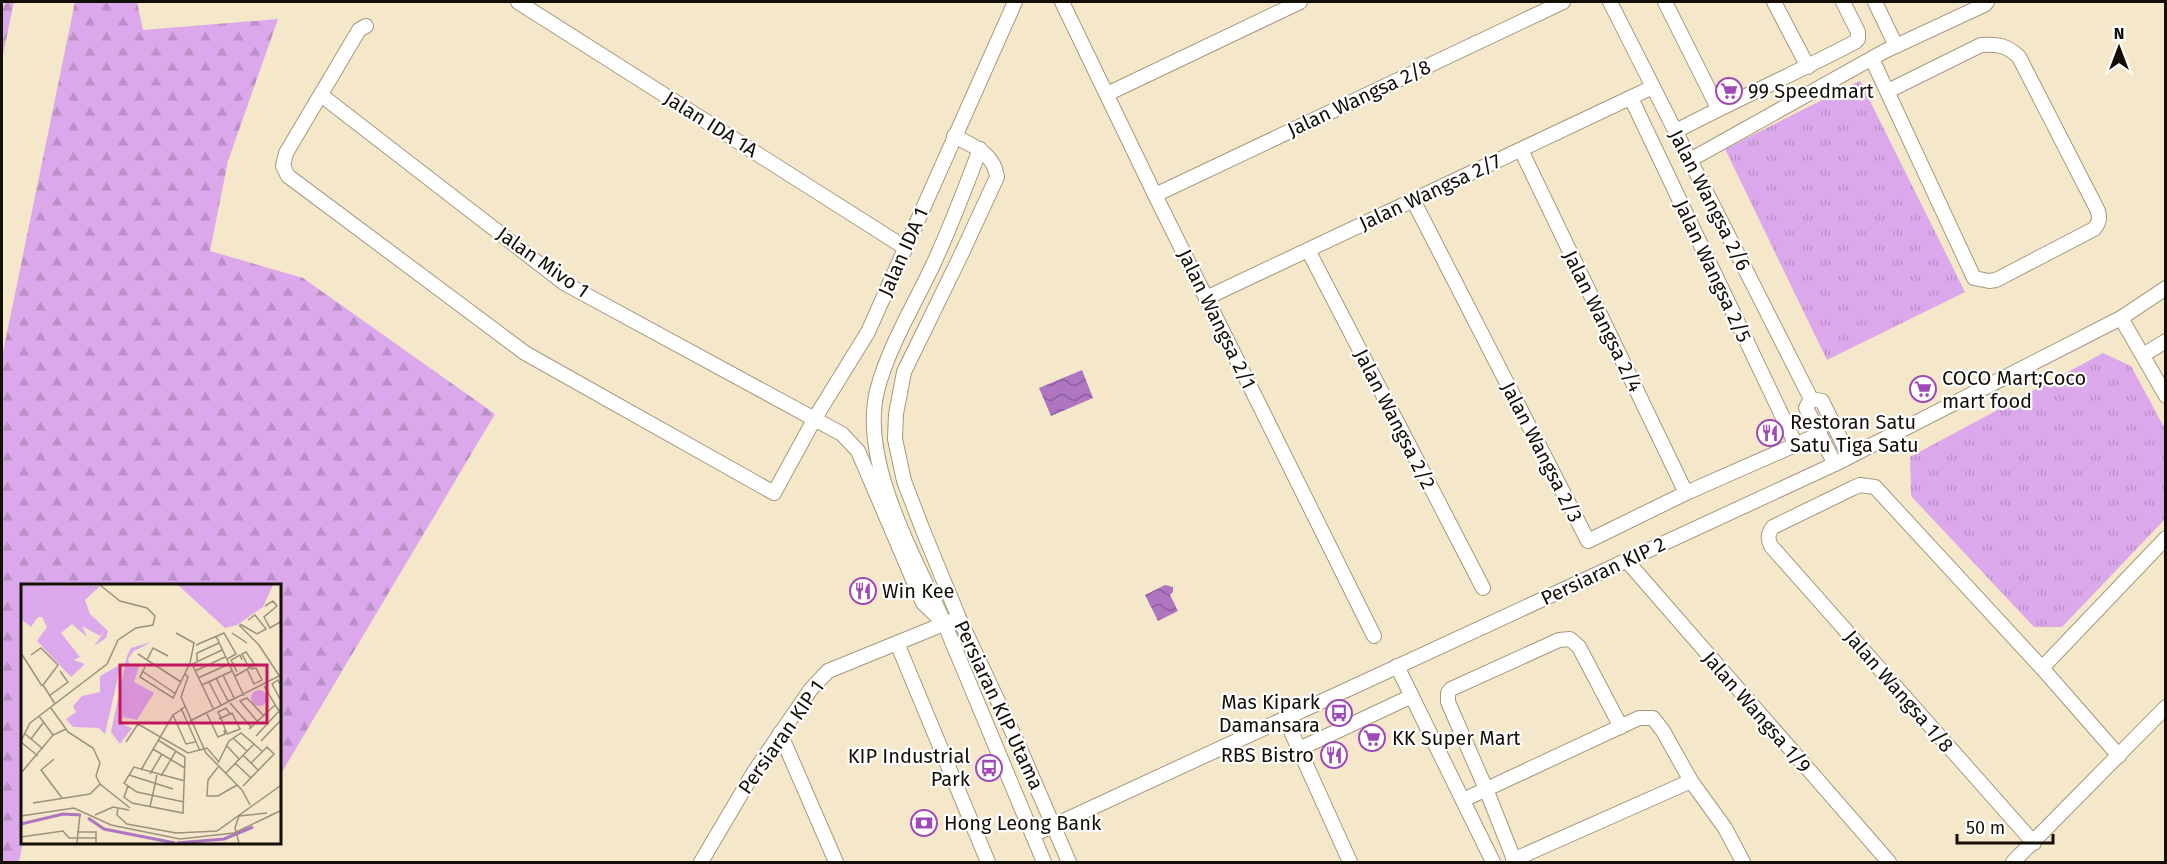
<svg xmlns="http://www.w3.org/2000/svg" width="2167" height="864" font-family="'Fira Sans',sans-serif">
<defs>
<pattern id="grass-tufts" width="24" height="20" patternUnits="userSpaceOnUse" patternTransform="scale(1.5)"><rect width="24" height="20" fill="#dba8eb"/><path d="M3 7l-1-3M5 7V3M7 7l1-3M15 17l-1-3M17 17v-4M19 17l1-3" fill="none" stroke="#bb8fc8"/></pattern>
<pattern id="forest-firs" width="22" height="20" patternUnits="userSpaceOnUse" patternTransform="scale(1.5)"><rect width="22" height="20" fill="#dba8eb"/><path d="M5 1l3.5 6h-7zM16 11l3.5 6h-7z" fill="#bb8fc8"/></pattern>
<pattern id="water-waves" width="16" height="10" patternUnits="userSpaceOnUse" patternTransform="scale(1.5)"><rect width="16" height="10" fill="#ae75c1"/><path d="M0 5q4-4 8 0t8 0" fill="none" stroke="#8c5e9b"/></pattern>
</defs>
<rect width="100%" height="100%" fill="#f5e8ca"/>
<g fill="url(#grass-tufts)">
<path d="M1860,81L1965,292L1827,360L1725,149Z"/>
<path d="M2103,353L2131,366L2165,429V519L2062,627H2034L1911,496L1910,457Z"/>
</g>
<g fill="url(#forest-firs)">
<path d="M6,2H14L2,59V8Z"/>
<path d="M75,2H137L143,30L278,19L228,161L210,251L303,278L495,414L279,777V585H22L23,842L19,862H2V357Z"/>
</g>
<g fill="url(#water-waves)">
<path d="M1082,370L1093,398L1051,416L1039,388Z"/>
<path d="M1165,585L1173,587V592L1170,595L1178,611L1158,621L1145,595Z"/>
</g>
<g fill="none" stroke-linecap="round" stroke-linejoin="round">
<defs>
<g id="street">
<path d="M518,2L904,247"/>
<path d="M1062,2L1155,195L1374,636"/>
<path d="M1610,2L1811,399L1822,401L1849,456"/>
<path d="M1665,2L1718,108"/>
<path d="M1774,2L1808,67"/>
<path d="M1875,2L1896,46"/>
<path d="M366,26L359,30L286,153L283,166L288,176L525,353L774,493L815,418L868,332L1015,2"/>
<path d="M1872,59L1974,278L1989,281L1996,280L2094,229C2099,223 2100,219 2098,211L2019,57C2007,45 1997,44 1981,45L1888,91"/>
<path d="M1107,94L1300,2"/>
<path d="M321,95L564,283L842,434L858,451L923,603L945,624"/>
<path d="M1631,98L1796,445"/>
<path d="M1676,131C1735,100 1796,73 1855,42L1858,39V32L1843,2"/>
<path d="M954,136C973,146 994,153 997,177L961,255L904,372L896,414L895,439L904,481L924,533L959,618L1017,742L1069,862"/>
<path d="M980,149C965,189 950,229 932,267C913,307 888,348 877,391C859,466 920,565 948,632C980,709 1012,786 1044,862"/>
<path d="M1521,150L1686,493"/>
<path d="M1690,160L1885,51L1984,5L1987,2"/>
<path d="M1155,195L1563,2"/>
<path d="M1413,200L1588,541L1686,493L1820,434"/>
<path d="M1308,250L1483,588"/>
<path d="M1206,298L1653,87"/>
<path d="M2121,318L2166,396"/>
<path d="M2143,355L2166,341"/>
<path d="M1811,399L1806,408L1835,464"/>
<path d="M1626,560L1889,862"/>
<path d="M897,643L988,862"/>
<path d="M1397,666L1493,862"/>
<path d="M2042,668L2166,538"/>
<path d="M1285,718L1350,862"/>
<path d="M780,733L836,862"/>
<path d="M1299,749L1412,696"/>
<path d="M1463,800L1639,718H1653L1663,731L1691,781L1725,828L1743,862"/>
<path d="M1033,835L1835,464L2121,318L2166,288"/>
<path d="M2034,843L1771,546C1767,538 1768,533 1773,527L1853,488L1860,485L1875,487L2042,668L2119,756"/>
<path d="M1513,860L1691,781"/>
<path d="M701,862L754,772L811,689L828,671L951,621"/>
<path d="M1515,862L1486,789L1448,702V693L1451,689L1559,640L1570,639L1579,647L1621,727"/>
<path d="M2013,862L2166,707"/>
</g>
</defs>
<use href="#street" stroke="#a5987d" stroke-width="16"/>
<use href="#street" stroke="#fff" stroke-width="14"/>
</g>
<defs>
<symbol id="supermarket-ring" viewBox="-11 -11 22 22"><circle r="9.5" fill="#fff" stroke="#9e49b7" stroke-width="1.5"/><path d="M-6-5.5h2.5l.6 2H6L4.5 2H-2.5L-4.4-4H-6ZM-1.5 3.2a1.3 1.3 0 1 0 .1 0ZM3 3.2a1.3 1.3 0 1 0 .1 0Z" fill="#9e49b7"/></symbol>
<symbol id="restaurant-ring" viewBox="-11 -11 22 22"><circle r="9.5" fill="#fff" stroke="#9e49b7" stroke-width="1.5"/><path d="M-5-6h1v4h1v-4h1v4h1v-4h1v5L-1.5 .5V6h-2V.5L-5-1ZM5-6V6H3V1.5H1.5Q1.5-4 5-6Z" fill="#9e49b7"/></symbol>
<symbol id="bus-ring" viewBox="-11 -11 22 22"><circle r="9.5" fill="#fff" stroke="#9e49b7" stroke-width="1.5"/><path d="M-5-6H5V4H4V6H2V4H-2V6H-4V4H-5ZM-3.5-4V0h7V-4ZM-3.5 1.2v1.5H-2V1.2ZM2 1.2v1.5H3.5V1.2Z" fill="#9e49b7"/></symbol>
<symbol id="bank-ring" viewBox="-11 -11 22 22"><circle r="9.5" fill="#fff" stroke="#9e49b7" stroke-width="1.5"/><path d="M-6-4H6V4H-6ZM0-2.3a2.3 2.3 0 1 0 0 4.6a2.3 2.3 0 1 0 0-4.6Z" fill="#9e49b7"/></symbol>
</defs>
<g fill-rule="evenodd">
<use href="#supermarket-ring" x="1714" y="76" width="30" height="30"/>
<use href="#supermarket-ring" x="1908" y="374" width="30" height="30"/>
<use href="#restaurant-ring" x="1755" y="418" width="30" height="30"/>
<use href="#restaurant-ring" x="848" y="576" width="30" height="30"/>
<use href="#bus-ring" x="1324" y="698" width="30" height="30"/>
<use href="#supermarket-ring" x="1357" y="723" width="30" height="30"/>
<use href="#restaurant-ring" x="1319" y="740" width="30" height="30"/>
<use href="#bus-ring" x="974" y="753" width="30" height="30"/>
<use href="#bank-ring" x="909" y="808" width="30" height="30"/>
</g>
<g text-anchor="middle" stroke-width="4.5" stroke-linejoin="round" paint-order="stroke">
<g font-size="20" fill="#140f06" stroke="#fff" text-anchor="start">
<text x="1748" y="98">99 Speedmart</text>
<text x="1942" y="385">COCO Mart;Coco<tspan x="1942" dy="23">mart food</tspan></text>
<text x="1790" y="429">Restoran Satu<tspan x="1790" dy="23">Satu Tiga Satu</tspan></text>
<text x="882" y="598">Win Kee</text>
<text x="1320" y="709" text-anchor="end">Mas Kipark<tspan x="1320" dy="23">Damansara</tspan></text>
<text x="1392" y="745">KK Super Mart</text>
<text x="1314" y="762" text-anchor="end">RBS Bistro</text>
<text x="970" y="763" text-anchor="end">KIP Industrial<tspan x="970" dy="23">Park</tspan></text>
<text x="944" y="830">Hong Leong Bank</text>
</g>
<g font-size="20" fill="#140f06" stroke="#fff">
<text transform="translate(1359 98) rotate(-25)" y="7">Jalan Wangsa 2/8</text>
<text transform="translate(711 124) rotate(32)" y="7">Jalan IDA 1A</text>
<text transform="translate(1430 192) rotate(-25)" y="7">Jalan Wangsa 2/7</text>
<text transform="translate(1710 200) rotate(63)" y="7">Jalan Wangsa 2/6</text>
<text transform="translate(903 252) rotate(-66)" y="7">Jalan IDA 1</text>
<text transform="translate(543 262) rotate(35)" y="7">Jalan Mivo 1</text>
<text transform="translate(1713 271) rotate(65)" y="7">Jalan Wangsa 2/5</text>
<text transform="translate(1217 319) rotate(64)" y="7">Jalan Wangsa 2/1</text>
<text transform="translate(1603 321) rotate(64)" y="7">Jalan Wangsa 2/4</text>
<text transform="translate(1395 419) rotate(63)" y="7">Jalan Wangsa 2/2</text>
<text transform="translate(1542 452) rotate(63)" y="7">Jalan Wangsa 2/3</text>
<text transform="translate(1603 571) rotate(-25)" y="7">Persiaran KIP 2</text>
<text transform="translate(1899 691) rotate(49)" y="7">Jalan Wangsa 1/8</text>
<text transform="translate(999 705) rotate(65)" y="7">Persiaran KIP Utama</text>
<text transform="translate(1757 712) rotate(49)" y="7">Jalan Wangsa 1/9</text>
<text transform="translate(781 737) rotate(-55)" y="7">Persiaran KIP 1</text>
</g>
</g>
<g transform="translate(21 584)">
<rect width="260" height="260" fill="#f5e8ca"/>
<path d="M230 114a8 8 0 1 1 16 0a8 8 0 1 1-16 0Z" fill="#dba8eb"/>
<path d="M0,1L79,2L64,16L69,30L87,47L85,54L73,62L84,47L79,52L61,42L66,53L51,40L40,49L59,73L53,76L64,80L50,93L16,57L26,43L21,33H17L10,43L0,35ZM157,1H252L242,23L216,41L204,44ZM131,58L113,67L107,75L109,83L118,82L113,98L133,109L116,136L102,133L100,140L111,144L99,160L90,148L106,72L110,64ZM100,80L84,150L78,144L52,143L45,135L55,128L52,122L61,112L79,108V92Z" fill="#dba8eb"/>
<path fill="none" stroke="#ae75c1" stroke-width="3" d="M67,234L83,245L154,259M0,240L42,230L60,231M156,259L203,255L232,243"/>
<path fill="none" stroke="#9b917c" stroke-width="1.5" d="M244,22L252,17L256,22L243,33L249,44L259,38M219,40L236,50L245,45L234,31L227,36M218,41L238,61L259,93M211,49L226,59M195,52L223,112M175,61L203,49L215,70L206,75M0,69L21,102M117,70L160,98M10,71L20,64L37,81L22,101L34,120M126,76L132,64L147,72M176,78V69L198,59M124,83L119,93L152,114L169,79L173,59L155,49M226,85L233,100L241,96L235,84L230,85M121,87L155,110M174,87L204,73M216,88L210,76L219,71L221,76M164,90L167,93L160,113L185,169L221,206L229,221M202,91L213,114M214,92L234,81L225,68L221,70L228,84M177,94L208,80M195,94L207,117L210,116M188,98L200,121M259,100L257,96L251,100L259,115M181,101L211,87M243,102L259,129M28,112L47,98L39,87M209,119L231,144M30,124L47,148L72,164L79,179L75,192L79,200L109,224M160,124L179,167M192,124L171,80L201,66M186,130L197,153L204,150L203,146M152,131L165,160L174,158M18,132L32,151M198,135L200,134L209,130H210L211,129L219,145L206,150L200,134L197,128L205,124L209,130M169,137L258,92M237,138L219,117L226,114L243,132M228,145L254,121M3,149L22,165M235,152L259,126M212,154L226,167M10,155L22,139M0,157L9,139L86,80L97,56L115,44L132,41L134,32L126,24L99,17L79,1M240,157L259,137M0,158L17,172M105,158L117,140L167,169L186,164L197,177M205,161L218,175M132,165L164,184M222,171L237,186M33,175L20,186L41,214M197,179L208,157L220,149L241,167M214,179L230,194M197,183L187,196L186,212H197L216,201M120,186L152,131L164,123M0,189L32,151L45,145M129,190L141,170M204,190L233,160M108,191L152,205M140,192L155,167M107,202L103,213L111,219L162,229L164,173L137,156M222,202L253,170L246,163L230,179M163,218L116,208L103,199L113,183L164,197M12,219L69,210L79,200M129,223L136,191M97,224L96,231L106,240L155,249L196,247L259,202M74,231L92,223L108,226M0,232L53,224L90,241L159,255L213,249L259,227M56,248H75V259M0,253L42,247L48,254H75M56,259L59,230M218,259L214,244L218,232L246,229"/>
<path fill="#c2185b" fill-opacity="0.15" stroke="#c2185b" stroke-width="3" d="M99,81H246V139H99Z"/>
<rect width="260" height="260" fill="none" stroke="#140f06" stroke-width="3"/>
</g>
<rect width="2167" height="864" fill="none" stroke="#140f06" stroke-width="6"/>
<g transform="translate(2119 48)" stroke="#ffffff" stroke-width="4.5" paint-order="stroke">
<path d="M0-4.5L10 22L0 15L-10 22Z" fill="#140f06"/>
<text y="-9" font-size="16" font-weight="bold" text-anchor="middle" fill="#140f06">N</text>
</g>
<path d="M1957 834v9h96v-9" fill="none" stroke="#140f06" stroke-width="3"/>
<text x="1966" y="834" font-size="18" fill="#140f06" stroke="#ffffff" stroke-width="4.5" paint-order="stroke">50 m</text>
</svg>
